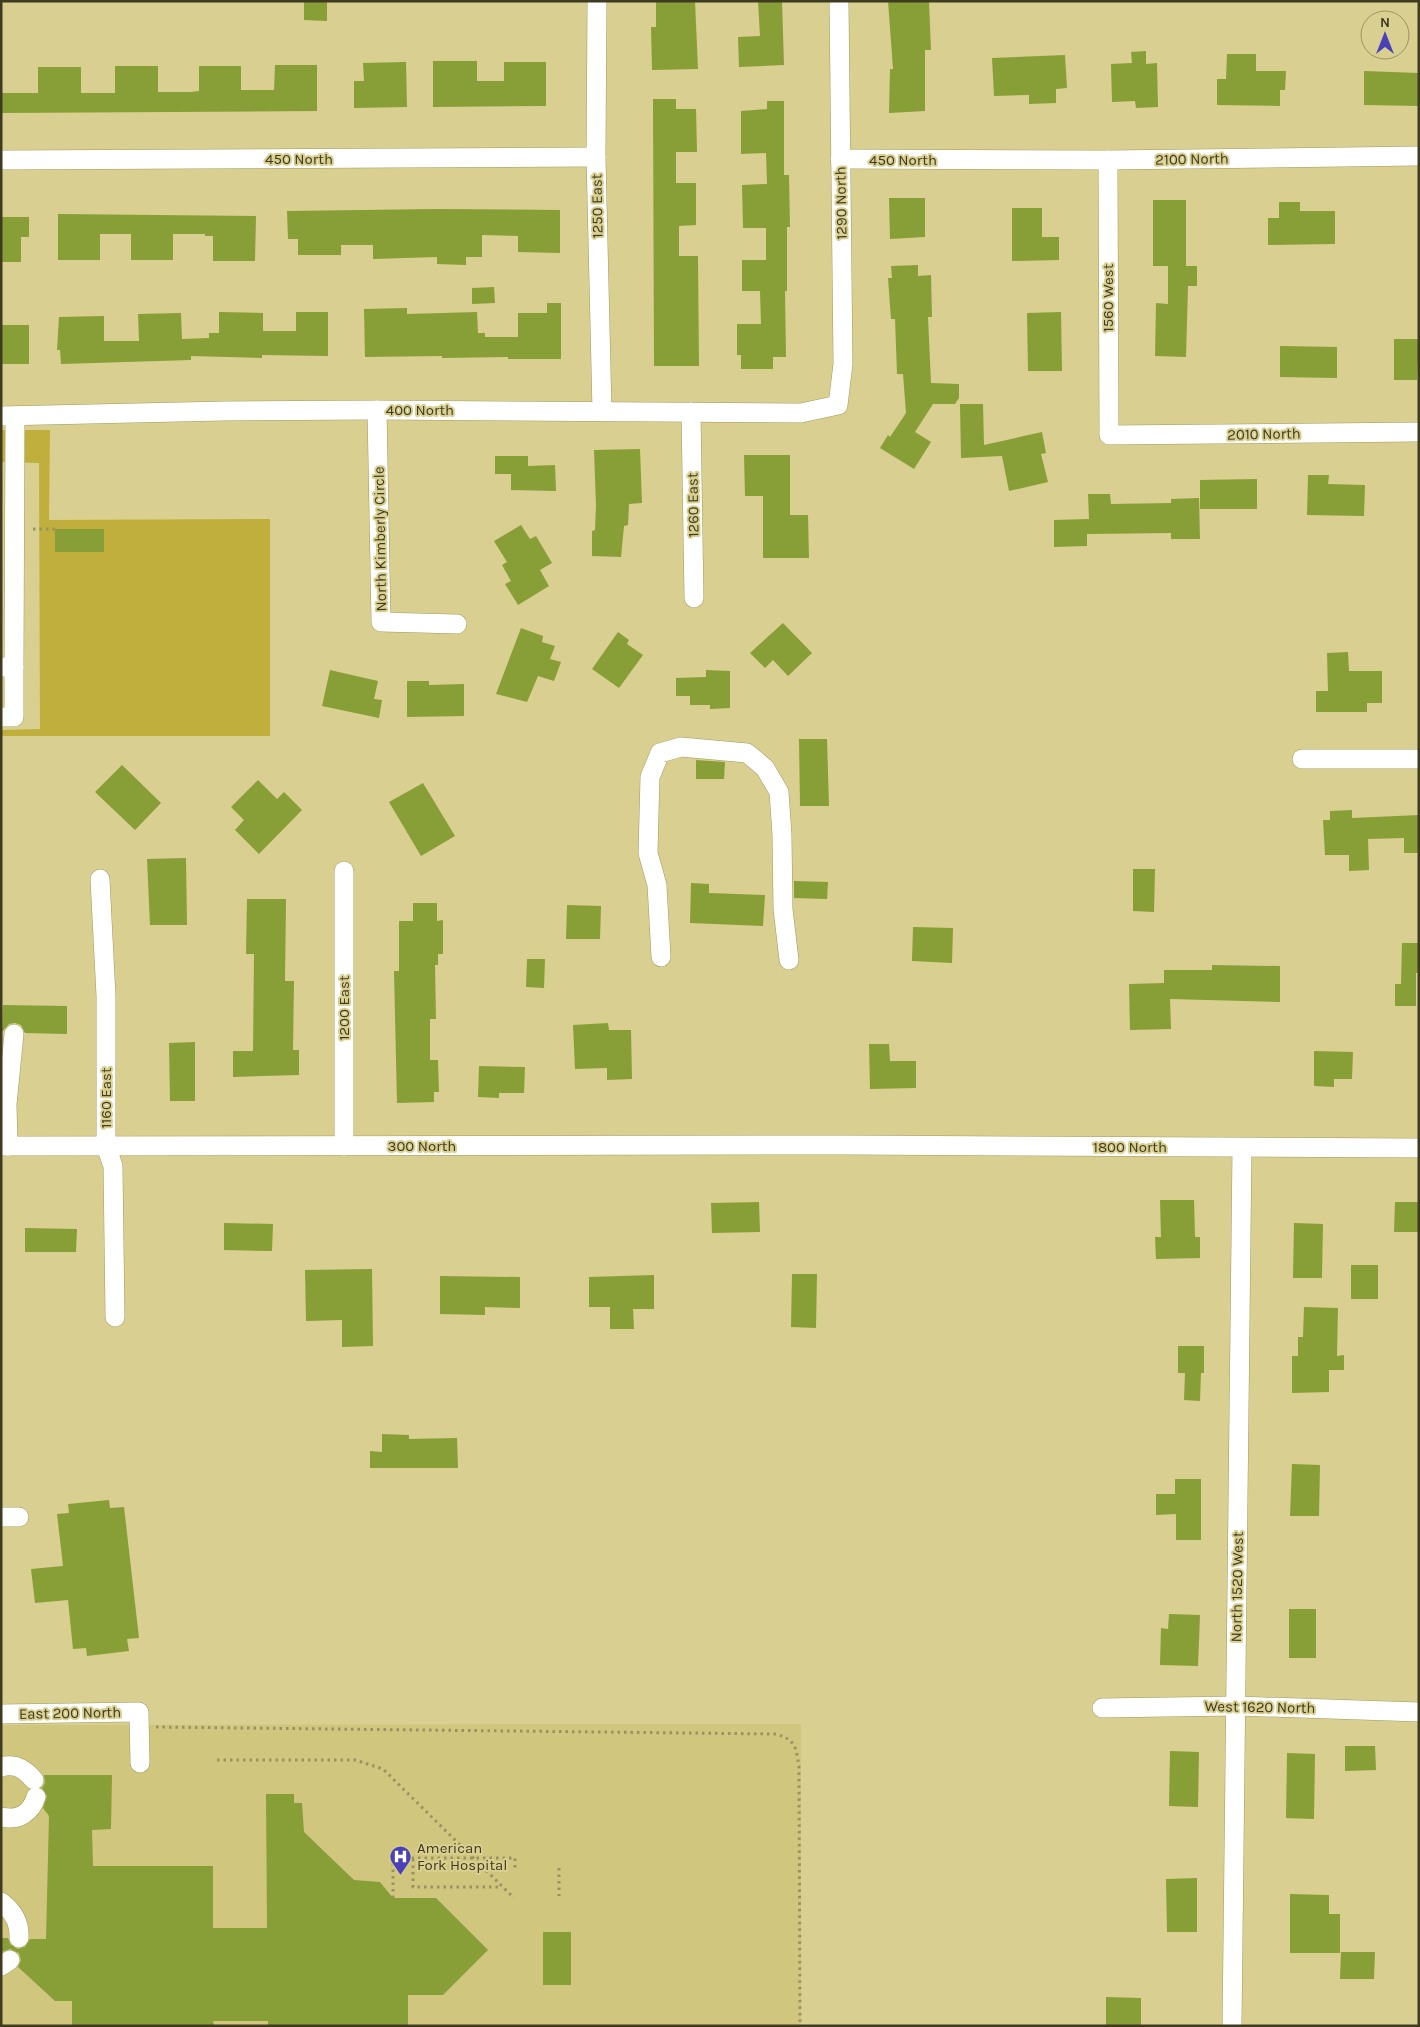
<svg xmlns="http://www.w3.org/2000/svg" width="1420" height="2027" font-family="Karla,sans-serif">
<rect width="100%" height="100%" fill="#d9cf90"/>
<path fill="#d1c67e" d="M801,1724V2026H1V1725Z"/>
<path fill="#c0af3c" d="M1,430H50L49,520L270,519V736H1V730L40,729L39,463L1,462Z"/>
<g fill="#889e37">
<path d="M304,1H327V21L304,20Z"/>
<path d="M656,1H695L698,69L652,70L651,27H656Z"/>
<path d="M758,1H782L784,65L739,67L738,37L760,36Z"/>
<path d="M888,1L929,2L931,50H925V111L889,113L890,69H893Z"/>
<path d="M1146,51V64L1157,63L1158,107L1136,108L1135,101L1112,102L1111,64L1132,63L1131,52Z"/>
<path d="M1227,54H1256V71H1286L1285,90H1280V106L1217,105V79H1226Z"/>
<path d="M1065,55L1067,88L1056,89V103L1029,104V95L994,96L992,58Z"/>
<path d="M433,61H477V81H504V62H546V106L433,107Z"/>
<path d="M406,62L407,107L354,108V81H364L363,63Z"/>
<path d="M275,65H317V111L1,113V93H38V67H81V93H115V66H158V92H191L199,91V66H241V90H274Z"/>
<path d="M1364,71L1419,73V106L1364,105Z"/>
<path d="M653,99H676V109H696L697,152H676V183H696V225L679,226V256H698L699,366H654Z"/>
<path d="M767,101H784V175H789L790,227H787V291H785L786,357H773V369H741V355H737V324H761L760,291H742V260H766V228H743L742,185L767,184L766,153L741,154V111L767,109Z"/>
<path d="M889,198H925V237L890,239Z"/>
<path d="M1153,200H1186V266H1197V286H1188L1186,357L1155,356L1156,303L1168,304V266H1153Z"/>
<path d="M1279,202H1300V211H1335V244L1268,245V218H1279Z"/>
<path d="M1012,208H1042V237H1059V260L1012,261Z"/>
<path d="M437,209L560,210V253L518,252V236L482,235V257H466V265L437,264V257L373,259V245H341V255H298V239H288L287,211Z"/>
<path d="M58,214L256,216L255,261H213V236H205V234H173V260H131V234H100V260H58Z"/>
<path d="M1,217H29V237H21V262H1Z"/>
<path d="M918,265V276L931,275L932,317H928L931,383L959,384V398L955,404H933L915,432L931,442L914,469L880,448L888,435L890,437L906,413L903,374H897L895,319H891L888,278H892L891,266Z"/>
<path d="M494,287L495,303L472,304V288Z"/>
<path d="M547,303H561V359H508V357L442,358V356L365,357L364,309L407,308V314L477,312L478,333H485V337H518V313H547Z"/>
<path d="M219,312L263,313V331H296V312H328V356L262,355V358L191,356V360L61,364L60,350H57L59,317L104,316V341H139L138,314L181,313L182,339L209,338V333H219Z"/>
<path d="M1061,312L1062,371H1028L1027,313Z"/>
<rect x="1" y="325" width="28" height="39"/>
<path d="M1394,339H1419L1417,380H1394Z"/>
<path d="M1280,346L1337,347V378L1280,377Z"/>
<path d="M960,404H983L984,445L1042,432L1046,453L1041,454L1048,482L1009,491L1002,456L961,458Z"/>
<path d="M640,449L642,503L629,504L628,525L624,526L621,557L592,556V531L595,530L596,506L594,450Z"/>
<path d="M744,455H790V515H808L809,558H763V496H745Z"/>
<path d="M495,456H528V466L555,465L556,491L511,490V474H495Z"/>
<path d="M1308,475H1329L1328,484L1365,485L1364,516L1307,515Z"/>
<path d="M1257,479V509H1200V480Z"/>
<path d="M1088,494H1110L1111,504L1171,503V499L1199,498L1200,539H1171V533L1087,534V546L1054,547V520L1089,519Z"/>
<path d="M521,525L530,539L536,536L552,563L540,570L549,586L518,605L505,584L511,581L502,565L507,562L494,541Z"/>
<rect x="55" y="529" width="49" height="23"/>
<path d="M783,623L812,653L788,676L773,660L765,668L750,653Z"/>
<path d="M521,628L543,636L542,642L555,646L550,659L561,662L554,681L538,676L527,702L496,694Z"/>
<path d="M618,632L629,640L627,644L643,655L619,688L592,669Z"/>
<path d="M1348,652L1349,671H1382V703H1367V712H1316V691H1328L1327,653Z"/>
<path d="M330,670L378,681L374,699L382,700L379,718L322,706Z"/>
<path d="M706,670L730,671V708L710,709V705H690V696H676V678L706,677Z"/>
<path d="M407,681H429V685L464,684V716L407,717Z"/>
<path d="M799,739H827L829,806H800Z"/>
<path d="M696,760L725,762L724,779H696Z"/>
<path d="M122,765L161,803L135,830L95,792Z"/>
<path d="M258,780L277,799L284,792L302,810L259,854L235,830L244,820L231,807Z"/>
<path d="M423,783L455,836L421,856L389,802Z"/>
<path d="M1352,810V818L1419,815V853H1404V838L1368,839L1369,870L1349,871V855H1325L1323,820H1330V811Z"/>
<path d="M186,858L187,925H150L147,859Z"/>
<path d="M1133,869H1155L1154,912L1133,911Z"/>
<path d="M794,881L828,882L827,899L794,898Z"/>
<path d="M691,883L709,884V893L765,895L763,926L690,923Z"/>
<path d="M247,899H286L285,981H294L293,1050H299V1075L233,1077V1051H253L254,954H246Z"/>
<path d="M413,903H437V921L443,920V954H438V965H435L436,1019H430V1060H438L439,1092H434V1102L397,1103L394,971H399V921H413Z"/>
<path d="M567,905L601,906L600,939H566Z"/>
<path d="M913,927L953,928L952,963L912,961Z"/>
<path d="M1402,943H1419V973H1416V1006H1395V984H1401Z"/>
<path d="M527,959H545L544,988L526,987Z"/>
<path d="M1212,965L1280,966V1002L1170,999L1171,1029L1130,1030L1129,984L1164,983V970H1212Z"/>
<path d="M3,1005L67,1006V1034L25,1033L21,1025L15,1023L9,1024L2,1032Z"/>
<path d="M608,1023L609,1030H631L632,1079L607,1080V1068L575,1069L573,1025Z"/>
<path d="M195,1042V1101H170L169,1043Z"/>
<path d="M869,1044H889L890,1061H916V1088L870,1089Z"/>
<path d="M1314,1051L1353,1052L1352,1079H1334V1087L1314,1086Z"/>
<path d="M479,1066L525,1067L524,1093H499V1098L478,1097Z"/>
<path d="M1160,1200H1194L1195,1237H1200V1258L1156,1259L1155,1237H1161Z"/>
<path d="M759,1202L760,1232L712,1233L711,1203Z"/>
<path d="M1395,1202H1419V1232H1394Z"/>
<path d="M224,1223L273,1224L272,1251L224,1250Z"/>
<path d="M1294,1223L1323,1224L1322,1278H1293Z"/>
<path d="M25,1228L77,1229L76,1252H25Z"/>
<rect x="1351" y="1265" width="27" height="34"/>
<path d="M372,1269L373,1346L342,1347V1320L306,1321L305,1270Z"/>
<path d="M792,1274H817L816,1328L791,1327Z"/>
<path d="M654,1275V1309H633L634,1329H610V1307H589V1277Z"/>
<path d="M440,1276L520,1277V1308L485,1307V1315L440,1314Z"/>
<path d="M1304,1307L1338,1308L1337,1356L1344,1355V1370H1329V1392L1292,1393V1356H1298V1337H1303Z"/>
<path d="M1178,1346H1204V1373H1201L1200,1401L1184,1400L1185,1373H1178Z"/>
<path d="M382,1434L409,1435V1439L457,1438L458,1468H370V1451L382,1452Z"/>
<path d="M1292,1464L1320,1465L1319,1516H1290Z"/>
<path d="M1175,1479H1201V1540H1176V1514L1156,1515V1494H1175Z"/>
<path d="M109,1500L110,1508L124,1507L139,1638L127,1639L129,1651L87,1656L86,1648L73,1649L68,1600L35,1603L31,1569L63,1566L57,1514L69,1513L68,1504Z"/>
<rect x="1289" y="1609" width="27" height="49"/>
<path d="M1169,1614L1200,1615L1198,1666L1160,1665L1161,1628L1168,1629Z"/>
<path d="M1345,1746H1375L1376,1770L1345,1771Z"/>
<path d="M1170,1751L1199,1752L1198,1807L1169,1806Z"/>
<path d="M1287,1753L1315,1754L1314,1819L1286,1818Z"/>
<path d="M44,1775H112L111,1829L92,1830L93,1866H213V1928H267L266,1794H294V1803H302L304,1832L354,1880L380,1882L393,1898H436L488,1950L443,1995H408V2026H268V2021H213L214,2026H72V2001H55L18,1967L21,1960L19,1953L10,1949L1,1952V1938H8L10,1944L18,1949L25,1947L30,1939H46L49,1816L43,1808L47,1796L42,1788L45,1783Z"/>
<path d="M1197,1878V1932H1167L1166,1879Z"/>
<path d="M1290,1894L1329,1895V1914H1340V1953H1290Z"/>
<rect x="543" y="1932" width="28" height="53"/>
<path d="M1341,1952H1375L1374,1979H1340Z"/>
<path d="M1106,1997L1141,1998V2026H1106Z"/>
</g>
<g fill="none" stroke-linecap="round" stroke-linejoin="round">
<defs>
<g id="minor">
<path d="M597,1L596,157L602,411"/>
<path d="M840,159L1108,160L1419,156"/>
<path d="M1,160L596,157"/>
<path d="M1108,160L1109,435L1419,432"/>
<path d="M377,410L381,622L457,624"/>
<path d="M691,412L694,598"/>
<path d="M1,416L224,411L377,410L801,413L838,405L843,364L839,1"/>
<path d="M1,667H14L15,416"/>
<path d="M1,717H14V667"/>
<path d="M1302,759H1419"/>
<path d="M100,879L106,996V1146L113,1166L115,1317"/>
<path d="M661,957L657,885L648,853L650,777L660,753L681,747L747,753L765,768L779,792L782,835L783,909L789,960"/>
<path d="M1,1146L846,1145L1419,1148"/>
<path d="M8,1146L7,1104L14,1034"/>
<path d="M344,1146V871"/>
<path d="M1,1517H19"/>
<path d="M1102,1708L1236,1706L1419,1712"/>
<path d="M1,1714L139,1712L140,1763"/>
<path d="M1,1767C15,1763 25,1769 34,1780"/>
<path d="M1,1817C18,1821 31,1813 36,1797"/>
<path d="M1,1902C13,1911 20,1922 19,1938"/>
<path d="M1,1966L10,1960"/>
<path d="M1232,2026L1242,1148"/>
</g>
</defs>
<use href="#minor" stroke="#a2995b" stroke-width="20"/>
<g stroke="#999162" stroke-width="3" stroke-dasharray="2.5 4" stroke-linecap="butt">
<path d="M33,529H55"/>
<path d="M156,1727L776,1734C796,1740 796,1747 799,1767L800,2026"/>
<path d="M217,1760H355L383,1769L514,1898"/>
<path d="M413,1859V1887H502"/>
<path d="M559,1868V1896"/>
<path d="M393,1898V1858H515V1868"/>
</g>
<use href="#minor" stroke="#fff" stroke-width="19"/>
</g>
<defs>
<symbol id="hospital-pin" viewBox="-11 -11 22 30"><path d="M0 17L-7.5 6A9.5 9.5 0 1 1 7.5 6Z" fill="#4b40b7" stroke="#d9cf90"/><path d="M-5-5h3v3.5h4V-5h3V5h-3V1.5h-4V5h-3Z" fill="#fff"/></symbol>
</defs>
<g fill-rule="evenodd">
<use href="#hospital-pin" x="388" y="1844" width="25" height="34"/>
</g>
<g text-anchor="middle" stroke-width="4" stroke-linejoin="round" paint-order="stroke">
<g font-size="15" fill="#3f3b21" stroke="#d9cf90">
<text x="299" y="164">450 North</text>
<text transform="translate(1192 159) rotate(-1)" y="5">2100 North</text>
<text x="903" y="165">450 North</text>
<text transform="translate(841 203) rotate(-91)" y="5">1290 North</text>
<text transform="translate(597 206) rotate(-91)" y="5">1250 East</text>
<text transform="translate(1108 298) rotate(-90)" y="5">1560 West</text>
<text x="420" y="415">400 North</text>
<text transform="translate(1264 434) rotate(-1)" y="5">2010 North</text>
<text transform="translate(693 505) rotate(-91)" y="5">1260 East</text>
<text transform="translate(380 539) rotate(-91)" y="5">North Kimberly Circle</text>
<text transform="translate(344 1008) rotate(-90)" y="5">1200 East</text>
<text transform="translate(106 1098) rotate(-90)" y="5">1160 East</text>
<text x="422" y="1151">300 North</text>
<text x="1130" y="1152">1800 North</text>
<text transform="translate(1237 1587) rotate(-89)" y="5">North 1520 West</text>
<text transform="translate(1260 1707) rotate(1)" y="5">West 1620 North</text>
<text transform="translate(70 1713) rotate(-1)" y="5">East 200 North</text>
</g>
<g font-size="15" fill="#3f3b21" stroke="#d9cf90" text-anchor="start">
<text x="417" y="1853">American<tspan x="417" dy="17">Fork Hospital</tspan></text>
</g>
</g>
<rect width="1420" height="2027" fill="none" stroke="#3f3b21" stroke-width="5"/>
<g transform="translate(1385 35)"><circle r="24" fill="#d9cf90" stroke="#9b9464"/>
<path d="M0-4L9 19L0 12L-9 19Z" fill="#4b40b7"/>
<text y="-8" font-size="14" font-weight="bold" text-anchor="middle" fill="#3f3b21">N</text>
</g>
</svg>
